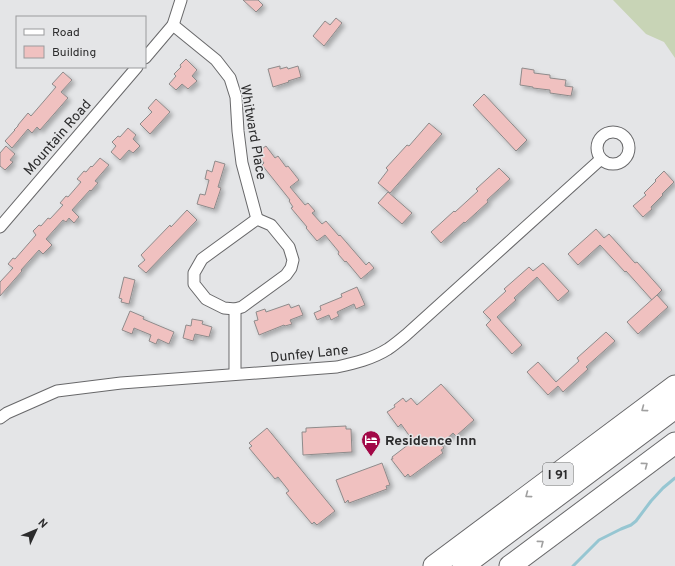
<svg xmlns="http://www.w3.org/2000/svg" width="675" height="566" font-family="Overpass,sans-serif">
<defs>
<filter id="shadow"><feDropShadow dx="3" dy="3" stdDeviation="2" flood-color="#0004"/></filter>
</defs>
<rect width="100%" height="100%" fill="#e4e5e7"/>
<path fill="#c8d4b6" d="M613,0H675V58L664,42L646,34Z"/>
<g fill="none" stroke-linecap="round" stroke-linejoin="round">
<path stroke="#96c6d2" stroke-width="3" d="M573,566L599,540L621,529L631,525L636,521L651,501L663,488L675,478"/>
</g>
<g fill="#f0c1c0" stroke="#8e8b8b" filter="url(#shadow)">
<path d="M243,0H258L263,5L256,12Z"/>
<path d="M336,18L342,23L324,46L313,36L325,21L330,25Z"/>
<path d="M186,59L197,70L192,76L197,81L188,89L182,84L176,90L169,84L176,76L174,74L181,67L180,65Z"/>
<path d="M280,66V69L287,67L288,69L298,66L301,77L288,81L289,82L273,87L268,69Z"/>
<path d="M522,68L534,70V73L550,75V78L566,80L565,86L573,87L571,96L550,93V90L533,88V87L520,85Z"/>
<path d="M63,72L72,80L61,92L68,98L40,130L37,127L32,133L28,129L12,148L5,141L15,130H14L18,126V125L28,113L31,116L44,101L56,87L52,84Z"/>
<path d="M484,94L527,140L516,151L473,105Z"/>
<path d="M156,99L170,112L150,134L140,124L152,112L148,108Z"/>
<path d="M429,123L442,134L390,193L378,183L388,170L386,168L407,145L409,146Z"/>
<path d="M128,128L136,135L133,139L140,146L133,153L129,150L120,160L111,152L116,146L112,142L118,136L120,137Z"/>
<path d="M6,146L15,154L10,160L13,162L5,170L0,166V153Z"/>
<path d="M266,146L275,158L278,156L286,167L288,166L299,180L290,187L305,205L308,203L315,211L312,213L322,224L326,221L339,236L340,235L366,265L369,262L374,268L361,279L346,261L345,262L338,254L339,252L325,235L317,241L306,228L307,227L291,208L293,207L289,201L290,200L262,165L264,163L256,153Z"/>
<path d="M100,158L109,165L95,181L98,183L91,191L90,190L72,210L79,217L74,223L69,218L66,222L63,220L46,239L52,245L43,254L39,250L21,270L22,271L0,296V282L13,268L8,264L13,258L15,259L36,235L33,231L39,225L41,226L48,218L50,219L63,205L60,203L66,196L68,197L81,182L77,179L84,171L86,172L91,166L92,167Z"/>
<path d="M215,161L225,164L218,187L221,188L214,209L197,204L200,194L205,195L209,180L205,179L207,170L212,172Z"/>
<path d="M499,168L510,179L487,200L488,202L465,223L464,222L441,243L431,232L454,211L455,212L478,191L476,189Z"/>
<path d="M664,171L674,182L662,194L663,195L651,207L652,209L643,217L633,206L646,195L644,193L656,181L655,180Z"/>
<path d="M388,192L412,213L402,224L378,203Z"/>
<path d="M187,210L197,220L146,273L138,266L145,260L141,255L170,225L171,227Z"/>
<path d="M596,229L604,238L609,234L635,263L637,262L662,290L652,300L626,271L625,272L600,245L578,265L568,254Z"/>
<path d="M543,263L569,291L558,301L537,277L514,298L516,300L497,317L522,345L512,354L486,325L491,320L483,312L506,291L504,289L529,267L533,271Z"/>
<path d="M124,277L135,280L129,304L121,302L122,299L119,298Z"/>
<path d="M357,287L365,305L356,309L354,304L337,312L339,316L331,320L329,315L317,320L314,313L321,310L320,306L342,297L341,294Z"/>
<path d="M657,295L668,307L638,334L627,322Z"/>
<path d="M289,304L291,308L299,305L303,315L290,320L292,324L285,326L284,325L259,335L254,321L258,320L256,312L265,309L266,312Z"/>
<path d="M130,311L144,317L143,319L174,332L169,344L158,339L156,344L149,341L151,335L134,328L132,334L122,330Z"/>
<path d="M192,319L203,321L202,324L212,327L209,337L195,334L193,341L183,338L186,325L191,326Z"/>
<path d="M606,332L615,341L586,367L588,369L563,392L558,386L548,395L527,372L538,362L556,382L579,361L577,358Z"/>
<path d="M441,384L474,420L456,436L453,433L441,444L444,448L441,450L443,453L410,477L408,474L405,477L391,459H393L392,457L413,441L401,424L398,427L387,412L395,407L394,405L403,398L406,402L411,398L417,405Z"/>
<path d="M346,426V429H351L352,452L303,455L302,432H306V428Z"/>
<path d="M267,428L335,511L317,525L314,522L312,524L286,493L289,491L278,477L275,479L249,448L252,446L249,443Z"/>
<path d="M382,463L390,485L386,486L387,489L349,503L348,500L345,503L336,480Z"/>
</g>
<g fill="none" stroke-linecap="round" stroke-linejoin="round">
<defs>
<g id="minor">
<path d="M173,25L216,60L230,78L236,97L238,131L242,163L257,219"/>
<path d="M145,58L173,25L181,0"/>
<circle cx="613" cy="148" r="16"/>
<path d="M257,219L271,225L289,247L293,260L291,268L286,275L242,307L235,309L224,308L206,299L194,284V273L202,259Z"/>
<path d="M0,227L137,67"/>
<path d="M235,309V374"/>
<path d="M0,418L7,413L57,391L121,383L337,367C355,363 372,359 388,349C394,345 400,340 406,335L601,159"/>
</g>
<g id="motorway">
<path d="M434,566L675,386"/>
<path d="M463,566L675,408"/>
<path d="M510,566L675,443"/>
</g>
</defs>
<use href="#minor" stroke="#68686a" stroke-width="13"/>
<use href="#motorway" stroke="#68686a" stroke-width="23"/>
<use href="#minor" stroke="#fff" stroke-width="11"/>
<use href="#motorway" stroke="#fff" stroke-width="21"/>
</g>
<defs><path id="oneway-chevron" d="M-2-3.5L2.5 0L-2 3.5" fill="none" stroke-width="1.6" stroke-linecap="round" stroke-linejoin="round"/></defs>
<g stroke="#a0a0a0">
<use href="#oneway-chevron" transform="translate(644 409) rotate(143)"/>
<use href="#oneway-chevron" transform="translate(645 465) rotate(-37)"/>
<use href="#oneway-chevron" transform="translate(528 495) rotate(143)"/>
<use href="#oneway-chevron" transform="translate(541 543) rotate(-37)"/>
</g>
<defs>
<symbol id="hotel-pin" viewBox="-11 -11 22 30"><path d="M0 17L-7.5 6A9.5 9.5 0 1 1 7.5 6Z" fill="#a20847" stroke="#e4e5e7"/><path d="M-6-4.5h1.5V1H6V5H4.5V3h-9V5H-6ZM-4 0a1.8 1.8 0 1 1 3.6 0ZM.5 0V-2.5h3Q6-2.5 6 0Z" fill="#fff"/></symbol>
</defs>
<g fill-rule="evenodd">
<use href="#hotel-pin" x="360" y="429" width="22" height="30"/>
</g>
<g text-anchor="middle" stroke-width="3" stroke-linejoin="round" paint-order="stroke">
<rect fill="#e4e5e7" stroke="#636465" stroke-width="1" x="543" y="463" width="30" height="22" rx="3"/>
<g font-size="13" font-weight="bold" fill="#2c2c2d">
<text x="558" y="479">I 91</text>
</g>
<g font-size="14" fill="#2c2c2d" stroke="#e4e5e7">
<text transform="translate(254 132) rotate(80)" y="5">Whitward Place</text>
<text transform="translate(57 137) rotate(-49)" y="5">Mountain Road</text>
<text transform="translate(309 353) rotate(-6)" y="5">Dunfey Lane</text>
</g>
<g font-size="14" font-weight="bold" fill="#2c2c2d" stroke="#e4e5e7" text-anchor="start">
<text x="385" y="445">Residence Inn</text>
</g>
</g>
<rect x="16" y="16" width="130" height="52" fill="#e4e5e7" stroke="#9a9b9d"/>
<rect x="24" y="29" width="20" height="6" fill="#ffffff" stroke="#9a9b9d"/>
<text x="52" y="36" font-size="12" fill="#2c2c2d">Road</text>
<rect x="24" y="46" width="20" height="12" fill="#f0c1c0" stroke="#9a9b9d"/>
<text x="52" y="56" font-size="12" fill="#2c2c2d">Building</text>
<g transform="translate(36 530) rotate(46)" stroke="#e4e5e7" stroke-width="3" paint-order="stroke">
<path d="M0-3L7 15L0 10L-7 15Z" fill="#2c2c2d"/>
<text y="-6" font-size="11" font-weight="bold" text-anchor="middle" fill="#2c2c2d">N</text>
</g>
</svg>
